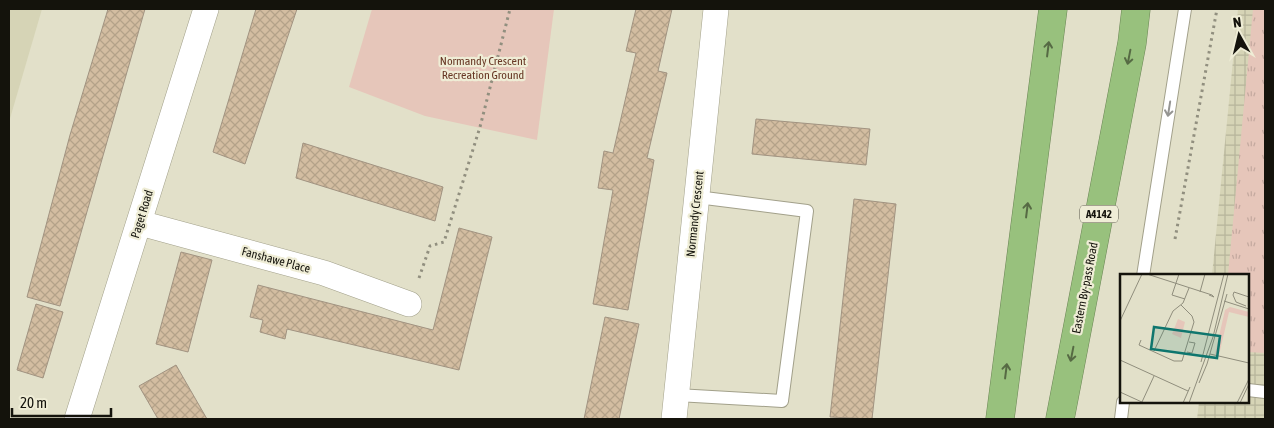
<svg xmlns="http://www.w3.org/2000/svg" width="1274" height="428" font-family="'Asap Condensed',sans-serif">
<defs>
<pattern id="industrial-grid" width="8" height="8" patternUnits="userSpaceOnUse" patternTransform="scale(1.25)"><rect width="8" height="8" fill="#d6d4b6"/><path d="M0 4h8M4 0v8" fill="none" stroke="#b7b59b"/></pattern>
<pattern id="grass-tufts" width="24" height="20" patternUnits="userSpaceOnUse" patternTransform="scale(1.25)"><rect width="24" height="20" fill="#e6c6ba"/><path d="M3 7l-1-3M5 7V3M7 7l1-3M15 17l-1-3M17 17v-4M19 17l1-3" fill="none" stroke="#c4a99f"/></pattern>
<pattern id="building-cross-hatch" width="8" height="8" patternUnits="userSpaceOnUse" patternTransform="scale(1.25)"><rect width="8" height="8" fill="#d3bda1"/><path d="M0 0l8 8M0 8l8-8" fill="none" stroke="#b4a289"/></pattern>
</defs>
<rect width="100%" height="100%" fill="#e2e0c9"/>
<path fill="#d6d4b6" d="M9,9H42L9,122Z"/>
<path fill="url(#industrial-grid)" d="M1238,9H1265V419H1197L1199,402H1248V276L1212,275Z"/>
<path fill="url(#grass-tufts)" d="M1253,9H1265V353L1248,352V276L1228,275Z"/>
<path fill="#e6c6ba" d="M372,9H554L537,140L425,116L349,87Z"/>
<g fill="url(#building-cross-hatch)" stroke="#a19381">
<path d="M108,9H145L60,306L27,297L70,135Z"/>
<path d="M256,9H297L245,164L213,152Z"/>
<path d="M636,9H672L658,71L667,73L647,158L654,160L628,310L593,304L613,190L598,188L604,151L613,153L636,53L626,51Z"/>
<path d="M756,119L870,129L866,165L752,154Z"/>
<path d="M303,143L443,187L435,221L296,178Z"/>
<path d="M854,199L896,204L872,419L830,417Z"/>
<path d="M459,228L492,237L459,370L287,329L285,339L260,332L263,320L250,317L258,285L433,330Z"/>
<path d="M181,252L212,260L188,352L156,344Z"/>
<path d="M36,304L63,312L43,378L17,370Z"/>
<path d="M605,317L639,324L619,419H584Z"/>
<path d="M176,365L207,419H158L139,386Z"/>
</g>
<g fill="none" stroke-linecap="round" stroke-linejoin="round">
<defs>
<g id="lane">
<path d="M1143,276L1185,9"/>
<path d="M1248,390L1265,392"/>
<path d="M677,395L782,401L807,211L697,197"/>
<path d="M1121,419L1123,402"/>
</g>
<g id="street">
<path d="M140,223L324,273L409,304"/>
<path d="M77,419L206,9"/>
<path d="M674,419L716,9"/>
</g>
<g id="highway">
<path d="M1000,419L1053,9"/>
<path d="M1060,419L1132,43L1136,9"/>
</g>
</defs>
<use href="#lane" stroke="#a2a08a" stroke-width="14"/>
<use href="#street" stroke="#a2a08a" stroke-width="26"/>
<use href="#highway" stroke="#6a8455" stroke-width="29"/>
<g stroke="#918f7f" stroke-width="3" stroke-dasharray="2.5 4" stroke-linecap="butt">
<path d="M1175,239L1217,9"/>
<path d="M419,278L430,246L444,242L480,127L510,9"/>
</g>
<use href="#lane" stroke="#fff" stroke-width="12"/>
<use href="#street" stroke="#fff" stroke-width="25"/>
<use href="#highway" stroke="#98c17d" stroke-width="28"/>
</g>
<defs><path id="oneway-shaft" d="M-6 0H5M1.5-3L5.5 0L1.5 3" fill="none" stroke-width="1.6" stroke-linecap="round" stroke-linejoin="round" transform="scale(1.25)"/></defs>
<g stroke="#566a44">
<use href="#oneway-shaft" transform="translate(1048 49) rotate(-83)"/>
<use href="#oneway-shaft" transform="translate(1129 57) rotate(101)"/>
<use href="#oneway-shaft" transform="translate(1027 210) rotate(-83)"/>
<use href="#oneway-shaft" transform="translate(1072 354) rotate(101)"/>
<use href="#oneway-shaft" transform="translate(1006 371) rotate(-83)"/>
</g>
<use stroke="#959592" href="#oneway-shaft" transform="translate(1169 109) rotate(99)"/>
<g text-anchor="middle" stroke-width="4.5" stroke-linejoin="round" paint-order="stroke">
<rect fill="#efedd6" stroke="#565449" stroke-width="1" x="1080" y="205.5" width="38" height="17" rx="4"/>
<g font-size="11" font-weight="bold" fill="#14130c">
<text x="1099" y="218">A4142</text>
</g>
<g font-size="12" fill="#673724" stroke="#efedd6">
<text x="483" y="65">Normandy Crescent<tspan x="483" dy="14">Recreation Ground</tspan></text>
</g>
<g font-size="12" fill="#14130c" stroke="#efedd6">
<text transform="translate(142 214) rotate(-73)" y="4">Paget Road</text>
<text transform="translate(695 214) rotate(-84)" y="4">Normandy Crescent</text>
<text transform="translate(276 260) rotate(15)" y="4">Fanshawe Place</text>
<text transform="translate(1085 288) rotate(-79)" y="4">Eastern By-pass Road</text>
</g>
</g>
<g transform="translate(1120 274)">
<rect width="129" height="129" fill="#e2e0c9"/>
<path d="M110,33L129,38V43L109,38L99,81L95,80L105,36Z" fill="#e6c6ba"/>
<path d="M58,45L65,48L61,64L52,60Z" fill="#e6c6ba"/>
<path fill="none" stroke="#908e7d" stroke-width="1" d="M27,0L92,21L94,23L89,21M59,0L52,21L65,25M80,18L85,0M104,27L129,35M126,32L116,28L113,21L114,18L129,23M0,47L22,0M21,66L19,71L54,87H62L74,48L72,42L61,31M34,77L53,37L63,29L69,14M67,78L72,79L75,69L69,68M90,80L129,89M0,86L68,117M81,88L104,0M79,109L87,90L107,20M0,118L24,129M22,128L34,102M63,129L70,113M69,129L93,63L108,0M117,129L129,105M120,129L129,110"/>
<path fill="#0f766e" fill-opacity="0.15" stroke="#0f766e" stroke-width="2.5" d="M34,53L100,62L97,84L31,75Z"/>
<rect width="129" height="129" fill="none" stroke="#14130c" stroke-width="2.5"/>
</g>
<rect width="1274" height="428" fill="none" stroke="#14130c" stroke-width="20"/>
<g transform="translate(1239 35) rotate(352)" stroke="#efedd6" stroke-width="4" paint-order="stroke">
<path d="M0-4L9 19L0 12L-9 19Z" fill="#14130c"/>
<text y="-8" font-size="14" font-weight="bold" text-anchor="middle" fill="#14130c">N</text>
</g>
<path d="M12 408v8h99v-8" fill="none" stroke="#14130c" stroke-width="2.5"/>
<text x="20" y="408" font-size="15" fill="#14130c" stroke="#efedd6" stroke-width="4" paint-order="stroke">20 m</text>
</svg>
